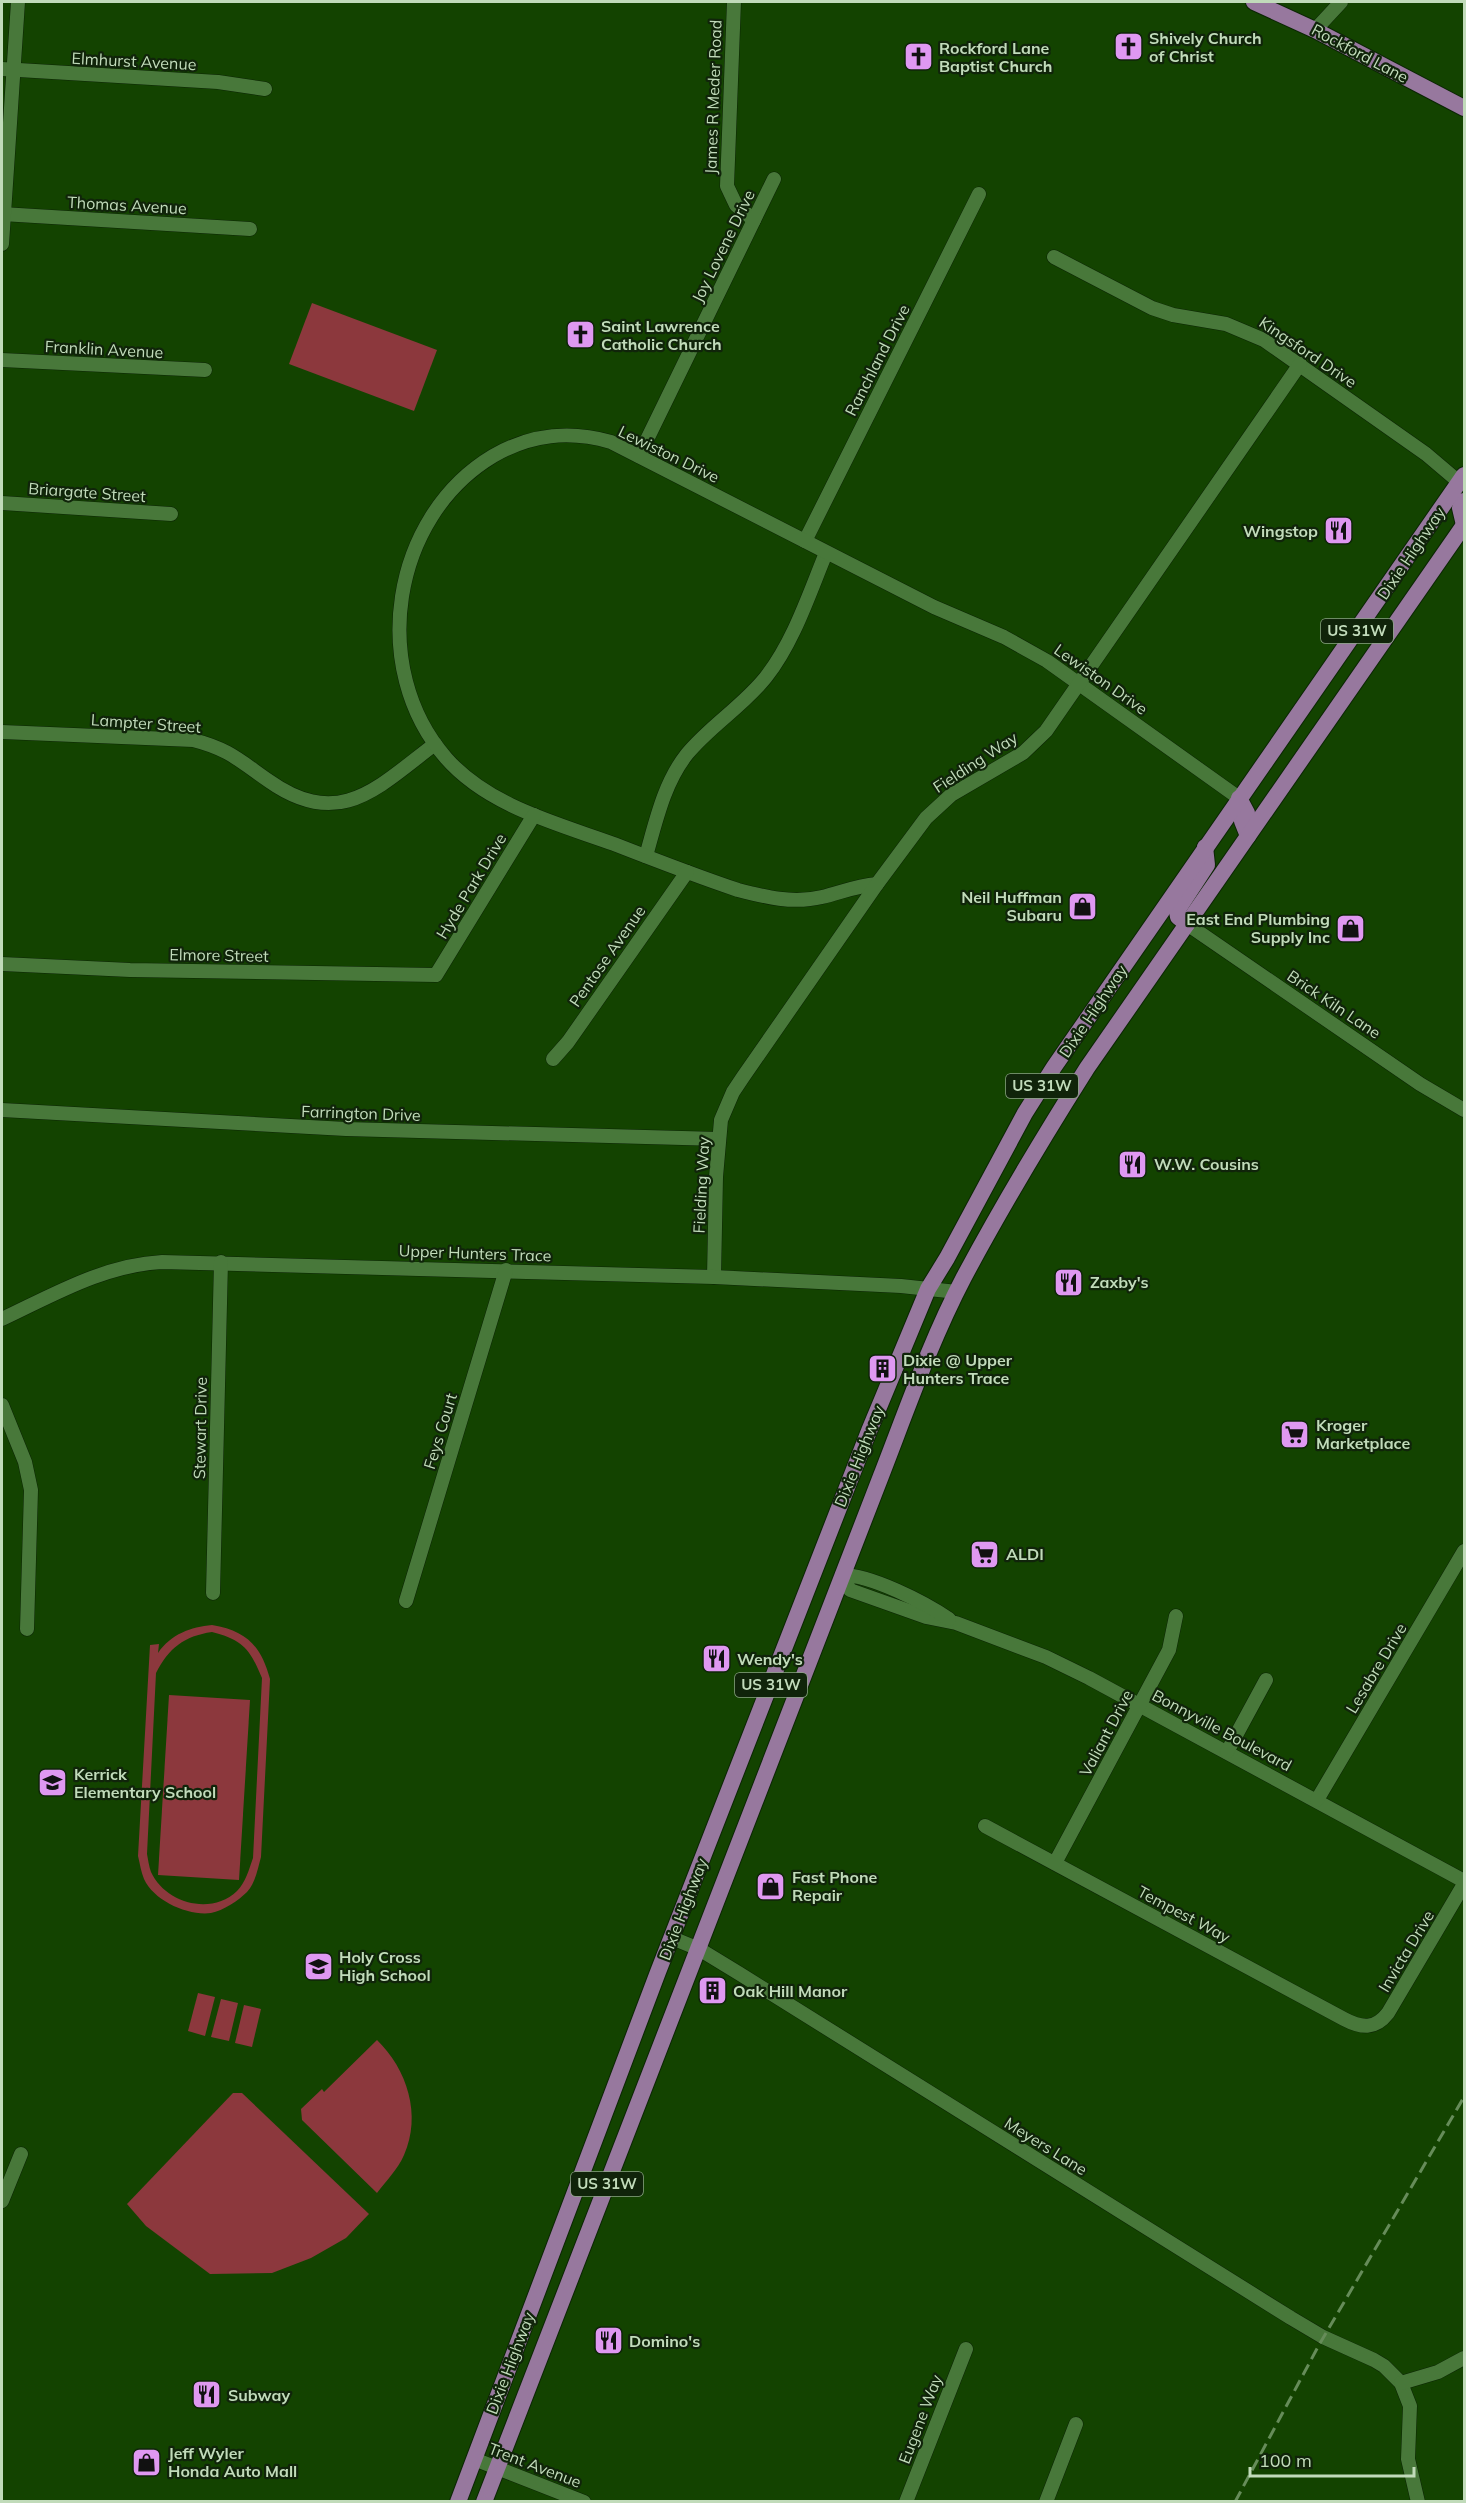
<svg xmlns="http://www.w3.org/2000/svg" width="1466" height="2503" font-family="Mulish,sans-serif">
<rect width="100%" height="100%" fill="#134300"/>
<g fill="#8c383d" fill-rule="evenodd">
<path d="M312,303L437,350L414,411L289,364Z"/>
<path d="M212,1625C247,1631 261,1646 270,1679L261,1857C258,1868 255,1884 247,1892C239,1900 223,1911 211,1913C188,1916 154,1901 144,1879C141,1872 140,1864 138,1856L150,1645L159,1644L158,1653C171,1634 191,1627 212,1625ZM212,1632C243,1640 250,1649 262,1678L253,1858C249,1869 246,1882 237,1891C211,1916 165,1903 151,1872C149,1867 148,1859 147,1854L156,1673C169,1648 184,1636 212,1632Z"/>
<path d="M169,1695L250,1700L239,1880L158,1875Z"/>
<path d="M198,1993L215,1997L205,2036L188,2031Z"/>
<path d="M221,1999L238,2003L229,2041L211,2037Z"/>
<path d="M244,2005L261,2009L252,2047L235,2043Z"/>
<path d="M377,2040C407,2069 422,2115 404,2155C398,2169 386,2181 377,2193L302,2120L301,2109L322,2089L324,2092Z"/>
<path d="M233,2093H242L369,2214L346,2238L311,2258L272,2273L210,2274L146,2226L127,2204Z"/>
</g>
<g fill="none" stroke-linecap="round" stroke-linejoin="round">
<defs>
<g id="minor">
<path d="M734,2L727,186L736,205L754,220"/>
<path d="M1315,30L1341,2"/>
<path d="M2,69L218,82L265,89"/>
<path d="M2,214L250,229"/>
<path d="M2,244L18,2"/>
<path d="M1054,257L1152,308L1173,315L1226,324L1264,340L1426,454L1459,482"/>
<path d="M2,360L205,370"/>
<path d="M639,456L774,179"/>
<path d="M2,503L171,514"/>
<path d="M805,541L979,194"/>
<path d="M2,732L193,740C229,749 240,761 269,781C340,831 378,787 435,744"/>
<path d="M646,856C656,821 664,783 687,754C710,726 743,706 766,677C794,641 809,594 826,553"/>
<path d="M877,884C856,886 842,892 822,897C793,904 765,897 738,890C696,876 655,860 614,844C556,823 488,806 446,758C368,669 391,517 493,456C531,434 569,430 611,442L934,607L1004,637L1047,661L1239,798"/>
<path d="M1187,924L1420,1084L1464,1110"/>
<path d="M2,964L130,970L436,975L534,815"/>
<path d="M553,1059L568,1042L687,872"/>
<path d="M2,1110L346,1129L719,1139"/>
<path d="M714,1277L716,1177L721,1120L733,1092L743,1077L877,884L926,818L951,795L1023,753L1046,731L1300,364"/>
<path d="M2,1319C53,1295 104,1265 162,1262L714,1277L901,1286L957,1292"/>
<path d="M2,1405L25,1462L31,1490L27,1629"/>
<path d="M842,1575L850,1590L926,1617L956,1623L1046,1657L1089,1678L1464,1881"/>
<path d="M842,1575C871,1575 924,1602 949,1619"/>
<path d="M213,1593L221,1262"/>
<path d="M406,1601L506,1270"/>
<path d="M1227,1752L1266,1680"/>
<path d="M1317,1800L1464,1551"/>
<path d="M985,1826L1344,2019C1361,2028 1375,2030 1388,2013L1464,1884"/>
<path d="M1055,1863L1169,1650L1176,1616"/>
<path d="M672,1938L699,1949L740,1974L1291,2318L1323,2337L1374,2360L1384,2366L1401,2383L1410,2406L1408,2459L1418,2502"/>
<path d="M2,2201L21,2154"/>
<path d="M1401,2383L1438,2372L1464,2358"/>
<path d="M474,2459L584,2502"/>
<path d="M906,2502L966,2349"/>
<path d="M1046,2502L1076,2424"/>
</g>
<g id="major">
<path d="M1254,2L1315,30L1464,108"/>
<path d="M1464,525L1460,508L1464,501"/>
<path d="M1239,798L1247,813L1242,821L1248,836"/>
<path d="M1187,924L1178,917L1177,911L1207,865L1205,847"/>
<path d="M458,2502L658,1972L869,1431L928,1289L947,1258L1025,1113L1054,1067L1464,475"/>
<path d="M484,2502L881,1476C907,1409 931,1340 964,1277C1002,1206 1044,1136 1087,1068L1464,525"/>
</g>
</defs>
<use href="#minor" stroke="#0c2505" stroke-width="15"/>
<use href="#major" stroke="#0c2505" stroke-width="18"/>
<use href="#minor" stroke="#48783a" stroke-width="14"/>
<use href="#major" stroke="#97789e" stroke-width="16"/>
<path stroke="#668c59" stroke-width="3" stroke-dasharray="12 6" stroke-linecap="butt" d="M1235,2502L1319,2345L1464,2097"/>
</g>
<defs>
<symbol id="church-square" viewBox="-11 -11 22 22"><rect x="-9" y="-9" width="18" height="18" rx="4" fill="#df98f1" stroke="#10240a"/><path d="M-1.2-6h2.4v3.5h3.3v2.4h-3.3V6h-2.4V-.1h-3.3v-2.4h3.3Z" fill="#111"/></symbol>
<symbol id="restaurant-square" viewBox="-11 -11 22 22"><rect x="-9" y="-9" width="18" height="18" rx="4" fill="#df98f1" stroke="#10240a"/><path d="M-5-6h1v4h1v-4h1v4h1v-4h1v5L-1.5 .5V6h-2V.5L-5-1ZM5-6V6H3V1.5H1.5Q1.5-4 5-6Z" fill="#111"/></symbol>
<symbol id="shop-square" viewBox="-11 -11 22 22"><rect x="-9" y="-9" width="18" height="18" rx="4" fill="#df98f1" stroke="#10240a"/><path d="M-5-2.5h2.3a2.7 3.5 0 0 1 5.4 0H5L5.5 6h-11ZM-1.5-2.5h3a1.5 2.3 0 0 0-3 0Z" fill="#111"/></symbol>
<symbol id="building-square" viewBox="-11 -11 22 22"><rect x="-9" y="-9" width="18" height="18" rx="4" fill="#df98f1" stroke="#10240a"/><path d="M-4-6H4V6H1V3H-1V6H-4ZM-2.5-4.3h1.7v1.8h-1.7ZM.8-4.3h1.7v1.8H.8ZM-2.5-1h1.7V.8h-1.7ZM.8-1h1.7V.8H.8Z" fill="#111"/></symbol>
<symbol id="supermarket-square" viewBox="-11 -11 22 22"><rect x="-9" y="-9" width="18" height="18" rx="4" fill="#df98f1" stroke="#10240a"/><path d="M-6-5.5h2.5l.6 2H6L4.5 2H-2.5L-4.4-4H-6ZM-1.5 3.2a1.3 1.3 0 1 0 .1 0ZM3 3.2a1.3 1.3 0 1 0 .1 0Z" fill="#111"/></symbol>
<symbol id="school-square" viewBox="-11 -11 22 22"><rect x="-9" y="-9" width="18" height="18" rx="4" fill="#df98f1" stroke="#10240a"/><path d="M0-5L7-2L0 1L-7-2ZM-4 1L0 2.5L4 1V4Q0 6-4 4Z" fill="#111"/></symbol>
</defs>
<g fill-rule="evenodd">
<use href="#church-square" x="1112" y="30" width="33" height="33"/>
<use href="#church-square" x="902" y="40" width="33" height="33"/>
<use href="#church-square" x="564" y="318" width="33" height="33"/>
<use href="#restaurant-square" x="1322" y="514" width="33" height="33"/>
<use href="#shop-square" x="1066" y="890" width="33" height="33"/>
<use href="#shop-square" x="1334" y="912" width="33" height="33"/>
<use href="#restaurant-square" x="1116" y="1148" width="33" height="33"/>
<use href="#restaurant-square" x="1052" y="1266" width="33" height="33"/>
<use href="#building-square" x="866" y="1352" width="33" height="33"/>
<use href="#supermarket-square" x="1278" y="1418" width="33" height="33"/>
<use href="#supermarket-square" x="968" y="1538" width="33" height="33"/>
<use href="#restaurant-square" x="700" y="1642" width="33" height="33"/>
<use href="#school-square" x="36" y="1766" width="33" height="33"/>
<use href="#shop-square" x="754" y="1870" width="33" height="33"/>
<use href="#school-square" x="302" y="1950" width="33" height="33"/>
<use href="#building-square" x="696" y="1974" width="33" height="33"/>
<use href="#restaurant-square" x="592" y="2324" width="33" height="33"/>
<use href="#restaurant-square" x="190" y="2378" width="33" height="33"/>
<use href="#shop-square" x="130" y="2446" width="33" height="33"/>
</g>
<g text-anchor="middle" stroke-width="4.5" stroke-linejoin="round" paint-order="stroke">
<g fill="#10240a" stroke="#8ca485" stroke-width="1.5">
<rect x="1321" y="619" width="72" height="24" rx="4.5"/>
<rect x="1006" y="1074" width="72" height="24" rx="4.5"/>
<rect x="735" y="1673" width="72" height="24" rx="4.5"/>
<rect x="571" y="2172" width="72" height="24" rx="4.5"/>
</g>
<g font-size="15" font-weight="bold" fill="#c1dbba">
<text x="1357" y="636">US 31W</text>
<text x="1042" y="1091">US 31W</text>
<text x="771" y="1690">US 31W</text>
<text x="607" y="2189">US 31W</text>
</g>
<g font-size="16" font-weight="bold" fill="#c1dbba" stroke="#10240a" text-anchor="start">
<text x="1149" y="44">Shively Church<tspan x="1149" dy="18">of Christ</tspan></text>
<text x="939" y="54">Rockford Lane<tspan x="939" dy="18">Baptist Church</tspan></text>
<text x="601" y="332">Saint Lawrence<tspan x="601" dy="18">Catholic Church</tspan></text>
<text x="1318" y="537" text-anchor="end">Wingstop</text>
<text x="1062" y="903" text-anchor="end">Neil Huffman<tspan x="1062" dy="18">Subaru</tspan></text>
<text x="1330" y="925" text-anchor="end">East End Plumbing<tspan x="1330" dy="18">Supply Inc</tspan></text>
<text x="1154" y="1170">W.W. Cousins</text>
<text x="1090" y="1288">Zaxby's</text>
<text x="903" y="1366">Dixie @ Upper<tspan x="903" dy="18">Hunters Trace</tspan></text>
<text x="1316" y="1431">Kroger<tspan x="1316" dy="18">Marketplace</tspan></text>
<text x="1006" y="1560">ALDI</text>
<text x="737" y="1665">Wendy's</text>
<text x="74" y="1780">Kerrick<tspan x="74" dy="18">Elementary School</tspan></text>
<text x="792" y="1883">Fast Phone<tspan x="792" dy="18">Repair</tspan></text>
<text x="339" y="1963">Holy Cross<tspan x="339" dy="18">High School</tspan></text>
<text x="733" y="1997">Oak Hill Manor</text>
<text x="629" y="2347">Domino's</text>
<text x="228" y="2401">Subway</text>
<text x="168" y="2459">Jeff Wyler<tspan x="168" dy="18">Honda Auto Mall</tspan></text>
</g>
<g font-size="16" fill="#c1dbba" stroke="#10240a">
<text transform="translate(1360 53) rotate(28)" y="6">Rockford Lane</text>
<text transform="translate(134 61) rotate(3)" y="6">Elmhurst Avenue</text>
<text transform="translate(713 97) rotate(-88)" y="6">James R Meder Road</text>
<text transform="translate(127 205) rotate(3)" y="6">Thomas Avenue</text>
<text transform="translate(723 246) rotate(-64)" y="6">Joy Lovene Drive</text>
<text transform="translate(104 349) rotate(3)" y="6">Franklin Avenue</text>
<text transform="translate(1308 352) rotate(34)" y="6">Kingsford Drive</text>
<text transform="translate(877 360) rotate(-63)" y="6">Ranchland Drive</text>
<text transform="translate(669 454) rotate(26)" y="6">Lewiston Drive</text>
<text transform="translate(87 492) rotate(4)" y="6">Briargate Street</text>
<text transform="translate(1411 553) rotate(-56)" y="6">Dixie Highway</text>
<text transform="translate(1101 679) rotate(35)" y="6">Lewiston Drive</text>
<text transform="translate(146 723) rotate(4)" y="6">Lampter Street</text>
<text transform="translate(975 762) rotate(-33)" y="6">Fielding Way</text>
<text transform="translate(471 886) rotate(-59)" y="6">Hyde Park Drive</text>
<text transform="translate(219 955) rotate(1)" y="6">Elmore Street</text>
<text transform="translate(607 956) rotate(-55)" y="6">Pentose Avenue</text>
<text transform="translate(1334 1004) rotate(34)" y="6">Brick Kiln Lane</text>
<text transform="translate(1093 1011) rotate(-56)" y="6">Dixie Highway</text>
<text transform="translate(361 1113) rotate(2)" y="6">Farrington Drive</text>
<text transform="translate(701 1185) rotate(-87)" y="6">Fielding Way</text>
<text transform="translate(475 1253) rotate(2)" y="6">Upper Hunters Trace</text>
<text transform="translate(200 1428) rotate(-89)" y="6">Stewart Drive</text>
<text transform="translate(440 1431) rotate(-73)" y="6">Feys Court</text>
<text transform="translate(859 1456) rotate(-68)" y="6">Dixie Highway</text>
<text transform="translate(1376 1668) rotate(-59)" y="6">Lesabre Drive</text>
<text transform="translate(1222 1730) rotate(28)" y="6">Bonnyville Boulevard</text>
<text transform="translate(1106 1733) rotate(-62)" y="6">Valiant Drive</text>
<text transform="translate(683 1909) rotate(-69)" y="6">Dixie Highway</text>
<text transform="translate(1184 1914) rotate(28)" y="6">Tempest Way</text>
<text transform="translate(1406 1951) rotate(-59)" y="6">Invicta Drive</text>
<text transform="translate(1046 2146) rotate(32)" y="6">Meyers Lane</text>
<text transform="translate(510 2363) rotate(-69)" y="6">Dixie Highway</text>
<text transform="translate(920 2419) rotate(-69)" y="6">Eugene Way</text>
<text transform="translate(535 2465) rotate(21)" y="6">Trent Avenue</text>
</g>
</g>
<rect width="1466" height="2503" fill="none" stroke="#c1dbba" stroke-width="6"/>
<path d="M1250 2467v9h164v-9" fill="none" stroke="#c1dbba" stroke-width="3"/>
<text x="1259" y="2467" font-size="18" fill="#c1dbba" stroke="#10240a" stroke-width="4.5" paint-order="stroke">100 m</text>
</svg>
